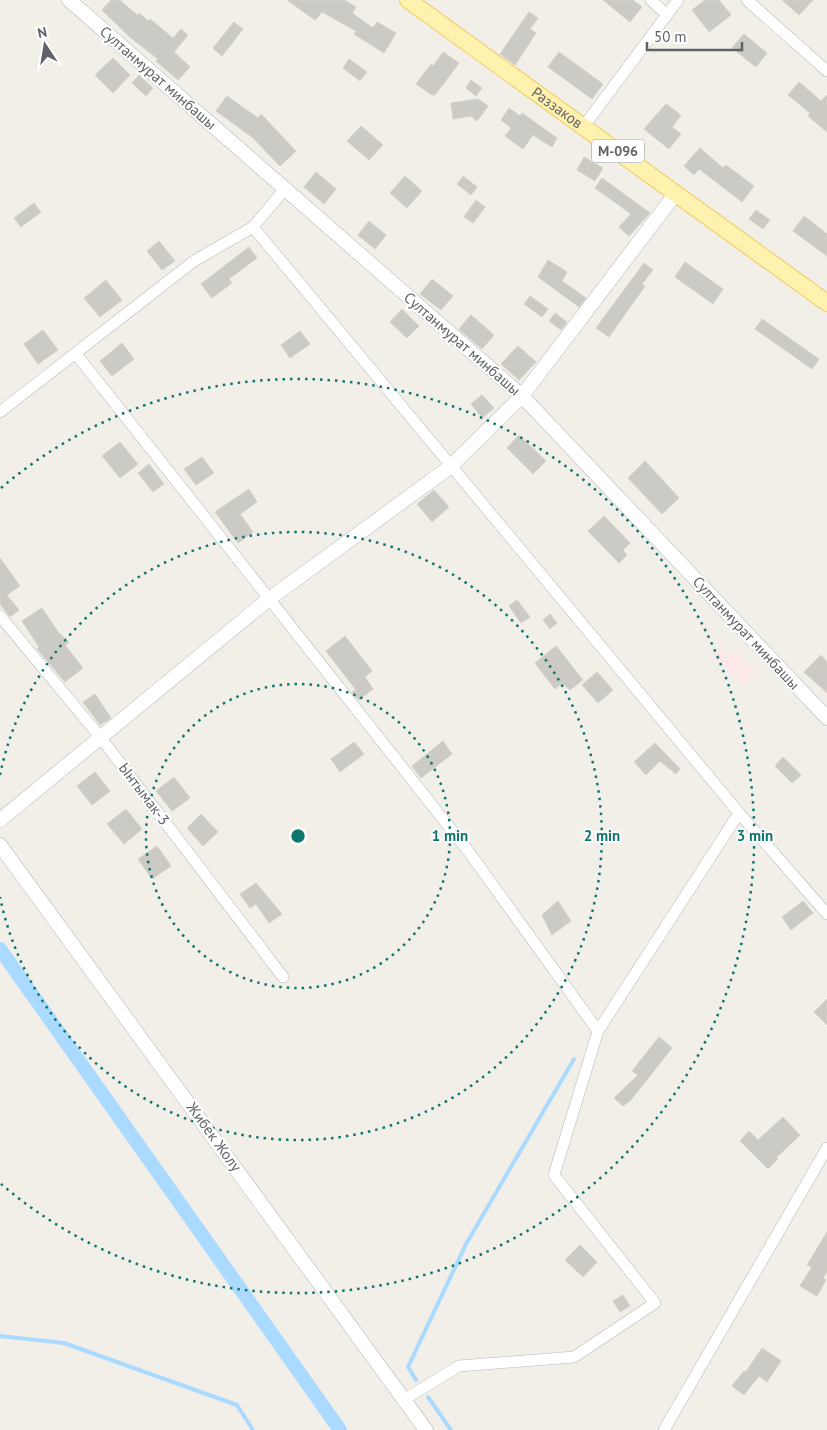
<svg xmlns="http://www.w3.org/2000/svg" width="827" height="1430" font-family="'PT Sans',sans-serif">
<rect width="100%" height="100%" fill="#f1efe8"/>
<path fill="#fce8e6" d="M721,647L729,655L733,651L756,672L743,685L712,657Z"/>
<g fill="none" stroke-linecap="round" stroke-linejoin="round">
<g stroke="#aadaff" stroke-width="4">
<path d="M0,1336L64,1343L237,1405L253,1430"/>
<path d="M416,1380L408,1367L466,1244L574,1059"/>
<path d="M428,1397L451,1430"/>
</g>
<path stroke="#aadaff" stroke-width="14" d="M0,949L340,1430"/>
</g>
<g fill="#cccac5" stroke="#d6d1c6">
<path d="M111,0H120L137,15L139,13L148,21L150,19L173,38L181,29L188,35L174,52L190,67L178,80L156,61L158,59L131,38L102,10Z"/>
<path d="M287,0H344L356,7L352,13L373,28L377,22L396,33L384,53L354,34L356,31L322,12L315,20Z"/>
<path d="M603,0H633L642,7L630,22Z"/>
<path d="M705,0H719L731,15L709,32L692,10Z"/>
<path d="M782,0H813L799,15Z"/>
<path d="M529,12L538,18L530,29L536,33L515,65L500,54Z"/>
<path d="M234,22L243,29L222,56L213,48Z"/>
<path d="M744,34L767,53L756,67L732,48Z"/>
<path d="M443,52L459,63L435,95H432L416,84L431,64L433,66Z"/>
<path d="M559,52L603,84L592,99L548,67Z"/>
<path d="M113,58L130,75L113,93L95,75Z"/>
<path d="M349,59L367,72L360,81L343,68Z"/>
<path d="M139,75L153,88L146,96L132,83Z"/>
<path d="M471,80L482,88L476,96L466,88Z"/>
<path d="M799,82L821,101L827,95V132L808,116L810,113L788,95Z"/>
<path d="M227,96L258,118L261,114L296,151L280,166L252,137L216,111Z"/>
<path d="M478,99L488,106L477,121L471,116L453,119L451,103Z"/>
<path d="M666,104L681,115L672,127L681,134L669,149L644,129Z"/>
<path d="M509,108L520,116L522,113L557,138L552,147L533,135L523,149L505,136L511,128L501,120Z"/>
<path d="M361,126L383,145L369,160L347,141Z"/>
<path d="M700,148L723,168L726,165L754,186L742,202L699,169L694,175L684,166Z"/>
<path d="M584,157L603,168L595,181L577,170Z"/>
<path d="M316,172L336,189L324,204L304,187Z"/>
<path d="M405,176L422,191L407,208L390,193Z"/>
<path d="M463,176L477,187L471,195L457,184Z"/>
<path d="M602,178L650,213L629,236L619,227L631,214L595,188Z"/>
<path d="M476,200L485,207L473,223L464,217Z"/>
<path d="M34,203L41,212L21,227L14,218Z"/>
<path d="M756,210L770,220L763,229L749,219Z"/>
<path d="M804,216L827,234V256L793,231Z"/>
<path d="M369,221L386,235L375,249L358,235Z"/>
<path d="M159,241L175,261L162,270L147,251Z"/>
<path d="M249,247L257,258L229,279L232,283L212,298L201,284Z"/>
<path d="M548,260L567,272L562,281L586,298L579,307L538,277Z"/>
<path d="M685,262L723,289L713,304L675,277Z"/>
<path d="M644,263L653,270L642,284L645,286L609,337L596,328Z"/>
<path d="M432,279L453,296L441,310L420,294Z"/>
<path d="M106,280L122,300L100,317L84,298Z"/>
<path d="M530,296L548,309L542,317L524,304Z"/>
<path d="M402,309L419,326L407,338L390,322Z"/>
<path d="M555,313L567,322L561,330L549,321Z"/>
<path d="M471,315L494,335L482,349L459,329Z"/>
<path d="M762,319L819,359L812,369L755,329Z"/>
<path d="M43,330L58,350L38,364L24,344Z"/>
<path d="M300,331L310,344L290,358L281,345Z"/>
<path d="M122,343L134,359L112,376L100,361Z"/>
<path d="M518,346L536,362L519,380L501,364Z"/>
<path d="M482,395L494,408L482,418L471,404Z"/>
<path d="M519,435L546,461L533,474L507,448Z"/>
<path d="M120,442L138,464L120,478L102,456Z"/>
<path d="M202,457L214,473L196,485L184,469Z"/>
<path d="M645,461L679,498L662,514L628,478Z"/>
<path d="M149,464L164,484L153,492L138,473Z"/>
<path d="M249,489L257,502L240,514L253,532L238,543L215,512Z"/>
<path d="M434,490L449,507L432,522L417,504Z"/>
<path d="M604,516L630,543L623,550L627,555L619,563L588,531Z"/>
<path d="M0,558L20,586L7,595L19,610L10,617L0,604Z"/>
<path d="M517,600L530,617L521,623L509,606Z"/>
<path d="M42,608L58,632L69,642L65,645L83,668L65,682L37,649L39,647L22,621Z"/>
<path d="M550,614L557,623L550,629L543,620Z"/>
<path d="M345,636L372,671L365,677L373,689L359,700L352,692L356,690L326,651Z"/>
<path d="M556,646L583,680L570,690L562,683L555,689L535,663Z"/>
<path d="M821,655L827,662V693L804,672Z"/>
<path d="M597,672L613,690L598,703L582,685Z"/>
<path d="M95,694L111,718L100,725L83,702Z"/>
<path d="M443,741L452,754L421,778L412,766Z"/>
<path d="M354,742L364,754L340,772L331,759Z"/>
<path d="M655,743L680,769L676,774L660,761L646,775L634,762Z"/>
<path d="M783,757L801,775L792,783L775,766Z"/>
<path d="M95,772L110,791L92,805L77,786Z"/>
<path d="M174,777L190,798L172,811L156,791Z"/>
<path d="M126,809L142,829L124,844L107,824Z"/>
<path d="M201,814L218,832L203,846L187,828Z"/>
<path d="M157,846L171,866L152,879L138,859Z"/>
<path d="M256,883L282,914L269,923L256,904L250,908L240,894Z"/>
<path d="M558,901L571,921L552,935L542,915Z"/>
<path d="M803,901L813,913L791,930L782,917Z"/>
<path d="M827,999V1025L814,1012Z"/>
<path d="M659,1037L672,1048L630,1101L623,1106L614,1098L638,1075L632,1071Z"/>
<path d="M783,1117L800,1135L776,1158L778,1159L768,1169L740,1141L749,1131L758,1140Z"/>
<path d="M827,1232V1272L823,1278L826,1280L817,1296L800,1286L812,1267L807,1265Z"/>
<path d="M580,1245L597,1262L583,1277L565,1260Z"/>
<path d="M623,1295L630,1306L620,1312L613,1301Z"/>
<path d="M762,1348L781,1361L767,1382L759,1376L744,1395L732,1386L744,1371L746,1372Z"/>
</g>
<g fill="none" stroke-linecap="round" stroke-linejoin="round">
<defs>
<g id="minor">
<path d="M651,0L667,15"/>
<path d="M747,0L827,71"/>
<path d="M584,126L678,0"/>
<path d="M253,227L739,813L827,914"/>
<path d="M76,354L469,852L598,1031"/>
<path d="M0,412L194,261L253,227L285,189"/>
<path d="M0,616L101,738L283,977"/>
<path d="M405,1399L459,1366L574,1357L655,1303L554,1175L598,1031L739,813"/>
<path d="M664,1430L827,1148"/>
</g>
<g id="tertiary">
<path d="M69,0L522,396L827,718"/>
<path d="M0,820L269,599L450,467L522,396L676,193"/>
<path d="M0,845L426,1430"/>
</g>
<g id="primary">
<path id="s1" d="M408,0L827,303"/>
</g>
</defs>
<use href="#minor" stroke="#b5b8bc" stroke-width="12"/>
<use href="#tertiary" stroke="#b5b8bc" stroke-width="15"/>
<use href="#primary" stroke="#f2c960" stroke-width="18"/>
<use href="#minor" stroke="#fff" stroke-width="11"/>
<use href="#tertiary" stroke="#fff" stroke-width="14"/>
<use href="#primary" stroke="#fff2af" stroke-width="16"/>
</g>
<g fill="none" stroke="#0f766e" stroke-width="2.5" stroke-dasharray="2.5 5">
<circle cx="298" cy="836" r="152"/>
<path d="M0 775A304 304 0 1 1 0 897"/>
<path d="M1 488A457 457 0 1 1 1 1184"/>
</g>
<g text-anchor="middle" stroke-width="4" stroke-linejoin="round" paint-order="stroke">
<rect fill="#fff" stroke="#8f9295" stroke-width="1" x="592" y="139.5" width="52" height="23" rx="4"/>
<g font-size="14" font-weight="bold" fill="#5f6368">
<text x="618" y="156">М-096</text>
</g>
<g font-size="15" fill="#5f6368" stroke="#fff">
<text transform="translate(158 78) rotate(41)" y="5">Султанмурат минбашы</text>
<text dy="5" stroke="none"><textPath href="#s1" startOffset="184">Раззаков</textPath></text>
<text transform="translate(462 344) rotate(41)" y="5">Султанмурат минбашы</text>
<text transform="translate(746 633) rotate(47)" y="5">Султанмурат минбашы</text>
<text transform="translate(144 794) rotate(53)" y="5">Ынтымак-3</text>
<text transform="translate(214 1137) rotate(54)" y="5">Жибек Жолу</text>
</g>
</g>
<circle cx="298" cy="836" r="8" fill="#0f766e" stroke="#fff" stroke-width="2.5"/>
<g font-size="15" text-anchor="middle" font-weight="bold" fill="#0f766e" stroke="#fff" stroke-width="4" stroke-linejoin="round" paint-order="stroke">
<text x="450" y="841">1 min</text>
<text x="602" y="841">2 min</text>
<text x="755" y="841">3 min</text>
</g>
<g transform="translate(45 45) rotate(348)" stroke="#ffffff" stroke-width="4" paint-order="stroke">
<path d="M0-4L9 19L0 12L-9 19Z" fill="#5f6368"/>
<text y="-8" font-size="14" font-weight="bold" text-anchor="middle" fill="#5f6368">N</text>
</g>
<path d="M647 42v8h95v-8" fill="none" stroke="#5f6368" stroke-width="2.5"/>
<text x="654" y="42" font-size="15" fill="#5f6368" stroke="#ffffff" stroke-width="4" paint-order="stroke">50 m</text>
</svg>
